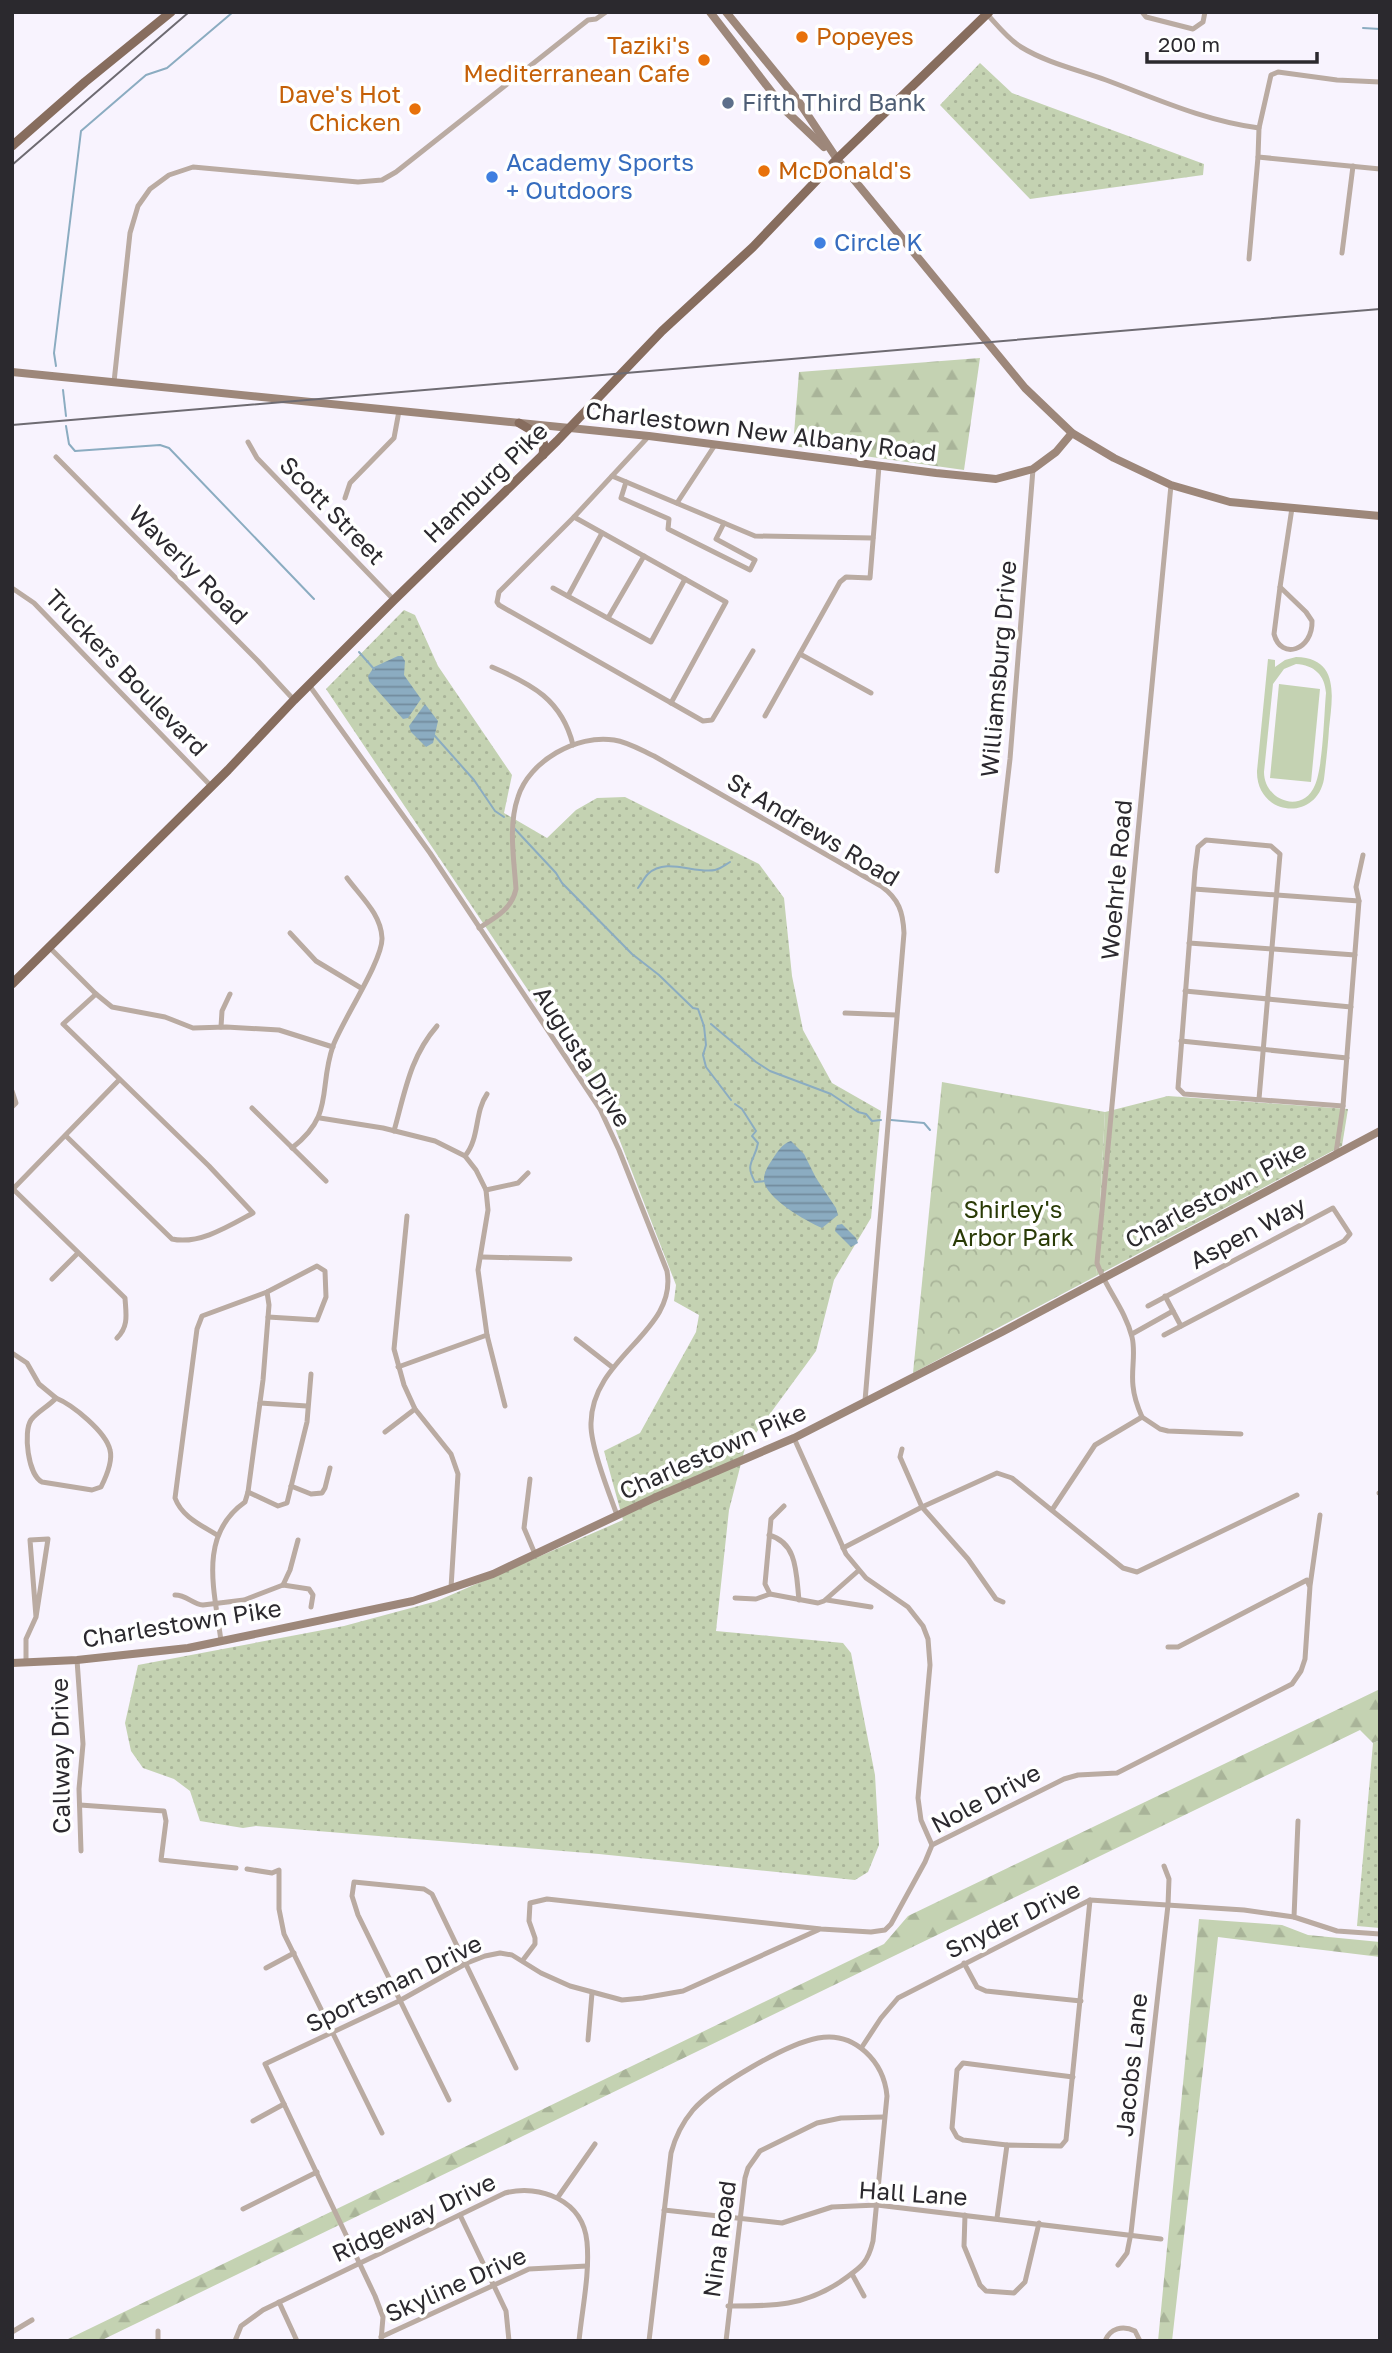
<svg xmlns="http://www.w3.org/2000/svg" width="1392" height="2353" font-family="'Golos Text',sans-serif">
<defs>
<pattern id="grass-dots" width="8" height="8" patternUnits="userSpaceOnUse" patternTransform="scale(1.75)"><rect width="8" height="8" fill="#c4d2b2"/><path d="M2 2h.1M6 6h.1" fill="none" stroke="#a9b499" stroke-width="1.8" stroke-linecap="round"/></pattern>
<pattern id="forest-firs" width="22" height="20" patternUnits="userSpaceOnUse" patternTransform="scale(1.75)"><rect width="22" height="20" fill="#c4d2b2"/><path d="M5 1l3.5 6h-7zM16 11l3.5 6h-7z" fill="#a9b499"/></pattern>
<pattern id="park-crowns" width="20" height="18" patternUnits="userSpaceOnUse" patternTransform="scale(1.75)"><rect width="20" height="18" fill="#c4d2b2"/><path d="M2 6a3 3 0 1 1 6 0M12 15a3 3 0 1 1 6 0" fill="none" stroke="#a9b499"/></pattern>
<pattern id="water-rules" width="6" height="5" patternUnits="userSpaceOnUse" patternTransform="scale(1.75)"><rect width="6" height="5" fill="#8bacc1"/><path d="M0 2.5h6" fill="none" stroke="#728c9d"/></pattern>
</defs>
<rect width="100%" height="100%" fill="#f8f3fe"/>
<g fill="url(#grass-dots)">
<path d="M980,63L1012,93L1204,164L1203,175L1030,199L940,105Z"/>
<path d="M404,610L415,615L438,666L512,775L504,813L547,838L576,810L597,798L625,797L759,864L784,898L792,976L803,1030L832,1083L881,1111L871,1218L834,1280L816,1351L745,1448L729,1510L716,1631L843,1643L851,1653L875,1775L879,1845L868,1872L855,1880L599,1854L256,1826L243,1828L200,1821L190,1791L174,1779L143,1768L131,1751L125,1723L138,1665L344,1626L437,1601L623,1520L604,1451L640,1433L696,1332L699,1315L674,1301L676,1285L611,1118L589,1081L326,689Z"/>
<path d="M1168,1096L1348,1109L1342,1146L1096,1276L1105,1112Z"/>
<path d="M1380,1740V1928L1357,1926L1373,1743Z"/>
</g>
<g fill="url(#forest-firs)">
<path d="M980,358L964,470L793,446L799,372Z"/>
<path d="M1380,1689V1740L1373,1743L1360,1730L100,2341H64L884,1944L908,1916Z"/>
<path d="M1199,1919L1282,1925L1308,1935L1380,1942V1957L1218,1937L1172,2341H1158Z"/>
</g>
<path fill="url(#park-crowns)" d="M942,1082L1105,1112L1096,1276L913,1373Z"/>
<g fill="#c4d2b2" fill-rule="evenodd">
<path d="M1296,657C1341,658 1332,699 1329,729C1328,746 1326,762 1324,779C1316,823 1256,816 1257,771L1268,659L1275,660V667L1285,660ZM1296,664C1314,665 1325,675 1326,693C1324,715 1323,767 1315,785C1303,815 1264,801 1264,772L1273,684L1284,669Z"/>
<path d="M1279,684L1320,689L1311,782L1270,778Z"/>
</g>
<g fill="url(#water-rules)">
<path d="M398,656H402L405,661L404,675L421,699L408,718L403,719L369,681L368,676L374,667Z"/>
<path d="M425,704L438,721L433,743L426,747L411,732L409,726Z"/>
<path d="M791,1141L804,1154L816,1178L836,1208L838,1215L822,1228C806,1221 765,1198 764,1180C764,1172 768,1166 772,1160C777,1152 783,1143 791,1141Z"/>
<path d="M842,1224L856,1238L858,1243L851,1247L835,1231L837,1225Z"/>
</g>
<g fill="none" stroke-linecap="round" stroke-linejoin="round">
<g stroke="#8bacc1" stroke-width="2">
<path d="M1363,28L1380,29"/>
<path d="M56,366L54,353L81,131L146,75L167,68L233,12"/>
<path d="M63,390L66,416"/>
<path d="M66,426L69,444L75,451L160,445L169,448L314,599"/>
<path d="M359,652L374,669"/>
<path d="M434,735L474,780L495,811L504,817"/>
<path d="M514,828L556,873L562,883L632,954L659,975L693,1008L698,1009L704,1026L706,1045L703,1055L706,1067L731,1100"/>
<path d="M638,888C641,884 644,878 648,874C666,857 694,874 715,870C720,869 725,865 730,862"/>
<path d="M711,1024L756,1062L770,1071L831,1094L858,1112L866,1114L872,1121L881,1120"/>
<path d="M735,1104L742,1109L756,1131L752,1136L758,1143C755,1161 744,1163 755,1182L766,1181"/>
<path d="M891,1120L924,1123L930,1130"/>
</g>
<g stroke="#baaba2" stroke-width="5">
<path d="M1142,12L1146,17L1193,29L1203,22L1205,12"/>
<path d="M987,14C998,26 1008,39 1021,47C1047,63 1079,70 1106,80C1157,99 1205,121 1259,128"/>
<path d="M1380,82L1337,80L1278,72L1271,75L1259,128L1258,157L1380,169"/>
<path d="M1342,253L1353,166"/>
<path d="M1249,259L1258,157"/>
<path d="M114,382L130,233L138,206L150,189L169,175L193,167L358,182L382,180L396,172L588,20L596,19L606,12"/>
<path d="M649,436L574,517L499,592L497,602L499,605L703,721L712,720L753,651"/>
<path d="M248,442L257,458L394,600"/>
<path d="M56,457L258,661L294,700"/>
<path d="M612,476L755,536L873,538"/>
<path d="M626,482L621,498L669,519L668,529L750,570L755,560L716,539L724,523"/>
<path d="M1171,485L1097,1263C1106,1289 1125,1309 1132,1337C1136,1353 1131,1369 1133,1386C1134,1397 1138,1408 1142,1417L1160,1429L1168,1431L1241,1434"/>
<path d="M345,498L350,483L394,438L399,411"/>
<path d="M677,503L715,445"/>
<path d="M574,517L726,602L671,703"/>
<path d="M1280,587L1306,612L1312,621C1313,650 1281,661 1274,634Z"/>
<path d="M1280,587L1292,508"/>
<path d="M12,588L34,603L211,786"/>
<path d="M553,588L651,642L685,579"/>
<path d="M568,596L602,533"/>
<path d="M608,618L644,556"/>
<path d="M800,654L871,693"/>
<path d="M492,667C532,684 562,700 573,745"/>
<path d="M309,685L430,853L600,1109L619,1150L667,1271C678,1332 592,1356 591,1423C590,1445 609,1493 617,1515"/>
<path d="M765,716L840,582L846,577L870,578L879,466"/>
<path d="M997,871L1010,759L1033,469"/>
<path d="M1194,889L1359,901"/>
<path d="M479,928C495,918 512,909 516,889C514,859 508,826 518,797C529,761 577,734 614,740C628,742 641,750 654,756L881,886C899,899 903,912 904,933L865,1401"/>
<path d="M290,933L316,961L361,988"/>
<path d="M1189,943L1355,955"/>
<path d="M49,947L96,994L112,1007L165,1017L193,1028L226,1027L279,1030L333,1047"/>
<path d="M1185,991L1351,1007"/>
<path d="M845,1013L896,1015"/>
<path d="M221,1027L222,1011L230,994"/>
<path d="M1181,1041L1347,1058"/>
<path d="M12,1091L16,1103L12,1107"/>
<path d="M1259,1099L1280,854L1271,846L1206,840L1198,847L1195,871L1178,1088L1184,1094L1343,1106"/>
<path d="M252,1108L326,1181"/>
<path d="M320,1118L383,1128L435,1141L465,1156L476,1170L486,1190L488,1210L478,1270L487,1335L505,1406"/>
<path d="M394,1131C405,1092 410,1057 437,1026"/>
<path d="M66,1136L172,1239C199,1245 229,1226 253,1213L209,1166L63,1024L96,994"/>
<path d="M292,1148C335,1115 318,1089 333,1046C342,1021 383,960 382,938C381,914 361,897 347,878"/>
<path d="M1336,1153L1343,1106L1359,901L1356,887L1363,855"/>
<path d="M465,1156C480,1138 474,1113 487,1094"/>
<path d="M13,1189L125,1298C126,1314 129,1326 117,1338"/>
<path d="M12,1190L119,1080"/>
<path d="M486,1190L518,1183L528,1173"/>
<path d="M407,1216L394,1349L404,1385L415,1409L451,1454L458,1474L451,1588"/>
<path d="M482,1257L570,1259"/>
<path d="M52,1279L77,1254"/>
<path d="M1165,1296L1181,1326"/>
<path d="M1148,1306L1333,1208L1350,1234L1344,1241L1164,1335"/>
<path d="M1132,1334L1173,1311"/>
<path d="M576,1339L612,1367"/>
<path d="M12,1353L27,1363L39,1384L56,1398"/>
<path d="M398,1367L487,1335"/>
<path d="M56,1398C73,1405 106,1432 110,1450C113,1461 106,1477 101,1487L92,1490L42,1482C28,1475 23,1432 31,1420C37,1412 49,1406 56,1398Z"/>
<path d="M260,1403L307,1406"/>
<path d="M385,1432L415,1409"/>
<path d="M794,1438L846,1554L866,1578L908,1607L923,1626L928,1639L930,1665L918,1798L921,1820L932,1845"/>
<path d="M902,1449L900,1457L922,1507L968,1559L996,1599L1003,1602"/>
<path d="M530,1479L524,1528L535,1554"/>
<path d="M291,1486L311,1494L322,1493L325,1488L330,1468"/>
<path d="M248,1492L278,1506L287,1503L307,1422L311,1374"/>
<path d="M1379,1493H1380"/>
<path d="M784,1506L771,1519L765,1584L770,1594L818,1603L824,1601L858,1571"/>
<path d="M1052,1510L1095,1445L1142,1417"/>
<path d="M217,1535C201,1525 182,1517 175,1498L197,1329L202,1316L267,1292L317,1266L325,1271L326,1297L317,1320L268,1317"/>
<path d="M769,1535C798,1543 796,1574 799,1600"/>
<path d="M843,1548L922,1507L997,1473L1012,1478L1123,1568L1137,1572L1297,1495"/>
<path d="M283,1585L290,1570L298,1540"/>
<path d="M283,1585L309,1589L313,1595L311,1607"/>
<path d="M175,1595C187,1595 192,1604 203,1605L244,1600L283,1585"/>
<path d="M735,1598L756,1599L770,1594"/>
<path d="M827,1600L871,1607"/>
<path d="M221,1641C215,1592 197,1536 245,1502L248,1492L263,1380L269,1305L267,1292"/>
<path d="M1168,1647H1178L1307,1580L1309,1585"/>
<path d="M77,1660L83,1744L79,1789L81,1851"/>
<path d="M26,1662V1639L36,1617L48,1539L30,1540L36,1617"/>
<path d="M80,1805L164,1811L166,1821L161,1860L236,1868"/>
<path d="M1298,1821L1294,1917L1337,1931L1380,1934"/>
<path d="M247,1869L272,1873L279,1870V1909L284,1934L382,2133"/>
<path d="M523,1960L535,1944V1938L529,1921L530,1903L547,1899L821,1929L871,1932L885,1930L891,1924L925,1862L932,1845L1064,1779L1078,1775L1117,1773L1292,1684L1301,1671L1305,1659L1310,1586L1320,1515"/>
<path d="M964,1963L977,1987L986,1991L1081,2001"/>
<path d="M266,1968L294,1953"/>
<path d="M588,2040L592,1993"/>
<path d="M862,2047L881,2018L898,1998L1090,1900L1244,1910L1294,1917"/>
<path d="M449,2100L358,1915L352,1896L354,1882L424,1889L432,1894L516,2068"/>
<path d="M253,2121L284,2104"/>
<path d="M1007,2145L963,2140L957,2137L952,2128L957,2070L963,2063L1073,2077"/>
<path d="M558,2197L595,2144"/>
<path d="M243,2209L317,2172"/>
<path d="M664,2210L782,2223L832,2207L877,2205L1161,2239"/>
<path d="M460,2215L506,2311L509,2341"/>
<path d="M965,2215L964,2246L980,2285L986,2291L1014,2293L1025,2282L1039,2223"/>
<path d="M997,2218L1007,2145L1061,2146L1066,2140L1090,1900"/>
<path d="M1118,2265L1127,2253L1131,2233L1168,1905L1169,1879L1164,1866"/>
<path d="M852,2274L864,2296"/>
<path d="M279,2302L297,2341"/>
<path d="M12,2332L32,2320"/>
<path d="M381,2337L529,2269L587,2266"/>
<path d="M158,2341V2331"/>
<path d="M235,2341L241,2326L263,2310L505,2193C540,2184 583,2200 587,2242C590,2274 582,2309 579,2341"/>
<path d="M381,2341L383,2317L375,2296L265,2064L399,2001L467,1963L485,1956L500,1953L512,1955L541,1973L570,1986L622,2000L643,1998L683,1991L818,1930"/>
<path d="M649,2341L671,2153C675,2138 682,2123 693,2110C714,2086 786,2044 818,2038C855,2031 884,2062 887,2096L873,2241C867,2266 859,2268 840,2282C802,2307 772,2306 728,2306"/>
<path d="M726,2341L745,2178L748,2168L760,2151L817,2123L841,2118L884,2117"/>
<path d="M1105,2341C1110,2328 1123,2325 1135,2331L1140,2341"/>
</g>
<g stroke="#9d877a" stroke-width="8">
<path d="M710,12L787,112L824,147"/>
<path d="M726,12L797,99L837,159L1025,388L1072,433L1114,458L1171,485L1230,502L1380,516"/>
<path d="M12,372L649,436L936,473L996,479L1033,469L1056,452L1072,433"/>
<path d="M12,1663L77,1660L188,1648L413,1601L493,1574L654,1498L794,1438L1002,1332L1380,1131"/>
</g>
<g stroke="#876d5e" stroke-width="9">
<path d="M12,146L85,82L171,12"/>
<path d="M519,423L541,436L544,445L543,455"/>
<path d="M12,984L228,770L294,700L394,600L557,441L662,331L753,247L837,159L989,12"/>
</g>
<g stroke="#6e6b72" stroke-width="2">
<path d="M12,165L189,12"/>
<path d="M12,425L1380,309"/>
</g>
</g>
<g fill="#e8710a" stroke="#fff" stroke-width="2.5">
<circle cx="802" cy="37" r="7"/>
<circle cx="704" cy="60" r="7"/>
<circle cx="415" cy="109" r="7"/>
<circle cx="764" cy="171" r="7"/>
</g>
<circle fill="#5c6f8a" stroke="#fff" stroke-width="2.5" cx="728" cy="103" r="7"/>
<g fill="#3f7fe0" stroke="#fff" stroke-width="2.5">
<circle cx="492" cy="177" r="7"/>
<circle cx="820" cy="243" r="7"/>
</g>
<g text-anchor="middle" stroke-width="7" stroke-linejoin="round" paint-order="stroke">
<g font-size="24" fill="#c56008" stroke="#fff" text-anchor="start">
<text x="816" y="45">Popeyes</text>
<text x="690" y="54" text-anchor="end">Taziki's<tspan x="690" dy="28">Mediterranean Cafe</tspan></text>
<text x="401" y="103" text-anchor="end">Dave's Hot<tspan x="401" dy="28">Chicken</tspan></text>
<text x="778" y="179">McDonald's</text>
</g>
<g font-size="24" fill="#4e5e75" stroke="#fff" text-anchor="start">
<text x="742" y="111">Fifth Third Bank</text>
</g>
<g font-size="24" fill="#366cbe" stroke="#fff" text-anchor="start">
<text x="506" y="171">Academy Sports<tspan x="506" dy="28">+ Outdoors</tspan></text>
<text x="834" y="251">Circle K</text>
</g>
<g font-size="24" fill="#2b292e" stroke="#fff">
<text transform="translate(761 432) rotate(7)" y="8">Charlestown New Albany Road</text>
<text transform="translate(486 483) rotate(-44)" y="8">Hamburg Pike</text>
<text transform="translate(332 511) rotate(46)" y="8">Scott Street</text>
<text transform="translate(188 565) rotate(45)" y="8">Waverly Road</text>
<text transform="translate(999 669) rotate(-85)" y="8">Williamsburg Drive</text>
<text transform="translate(126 673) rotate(46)" y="8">Truckers Boulevard</text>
<text transform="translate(813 830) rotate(31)" y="8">St Andrews Road</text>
<text transform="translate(1117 880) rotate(-85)" y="8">Woehrle Road</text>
<text transform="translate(582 1057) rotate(58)" y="8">Augusta Drive</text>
<text transform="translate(1216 1195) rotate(-28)" y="8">Charlestown Pike</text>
<text transform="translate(1248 1233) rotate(-28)" y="8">Aspen Way</text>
<text transform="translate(713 1452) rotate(-24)" y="8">Charlestown Pike</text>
<text transform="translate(182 1624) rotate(-9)" y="8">Charlestown Pike</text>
<text transform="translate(61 1756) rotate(-91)" y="8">Callway Drive</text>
<text transform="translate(986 1799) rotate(-28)" y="8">Nole Drive</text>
<text transform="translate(1013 1920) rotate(-26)" y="8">Snyder Drive</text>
<text transform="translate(394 1984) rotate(-26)" y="8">Sportsman Drive</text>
<text transform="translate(1132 2065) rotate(-84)" y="8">Jacobs Lane</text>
<text transform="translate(913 2194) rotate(4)" y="8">Hall Lane</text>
<text transform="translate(414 2218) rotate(-25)" y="8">Ridgeway Drive</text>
<text transform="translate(720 2239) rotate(-82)" y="8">Nina Road</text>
<text transform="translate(456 2285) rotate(-24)" y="8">Skyline Drive</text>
</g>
<g font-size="24" fill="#2a3b06" stroke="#fff">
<text x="1013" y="1218">Shirley's<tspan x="1013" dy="28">Arbor Park</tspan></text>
</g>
</g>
<rect width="1392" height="2353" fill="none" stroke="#2b292e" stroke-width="28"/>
<path d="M1147 52v10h170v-10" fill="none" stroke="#2b292e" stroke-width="3.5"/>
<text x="1158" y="52" font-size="21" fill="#2b292e" stroke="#ffffff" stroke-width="5" paint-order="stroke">200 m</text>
</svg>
